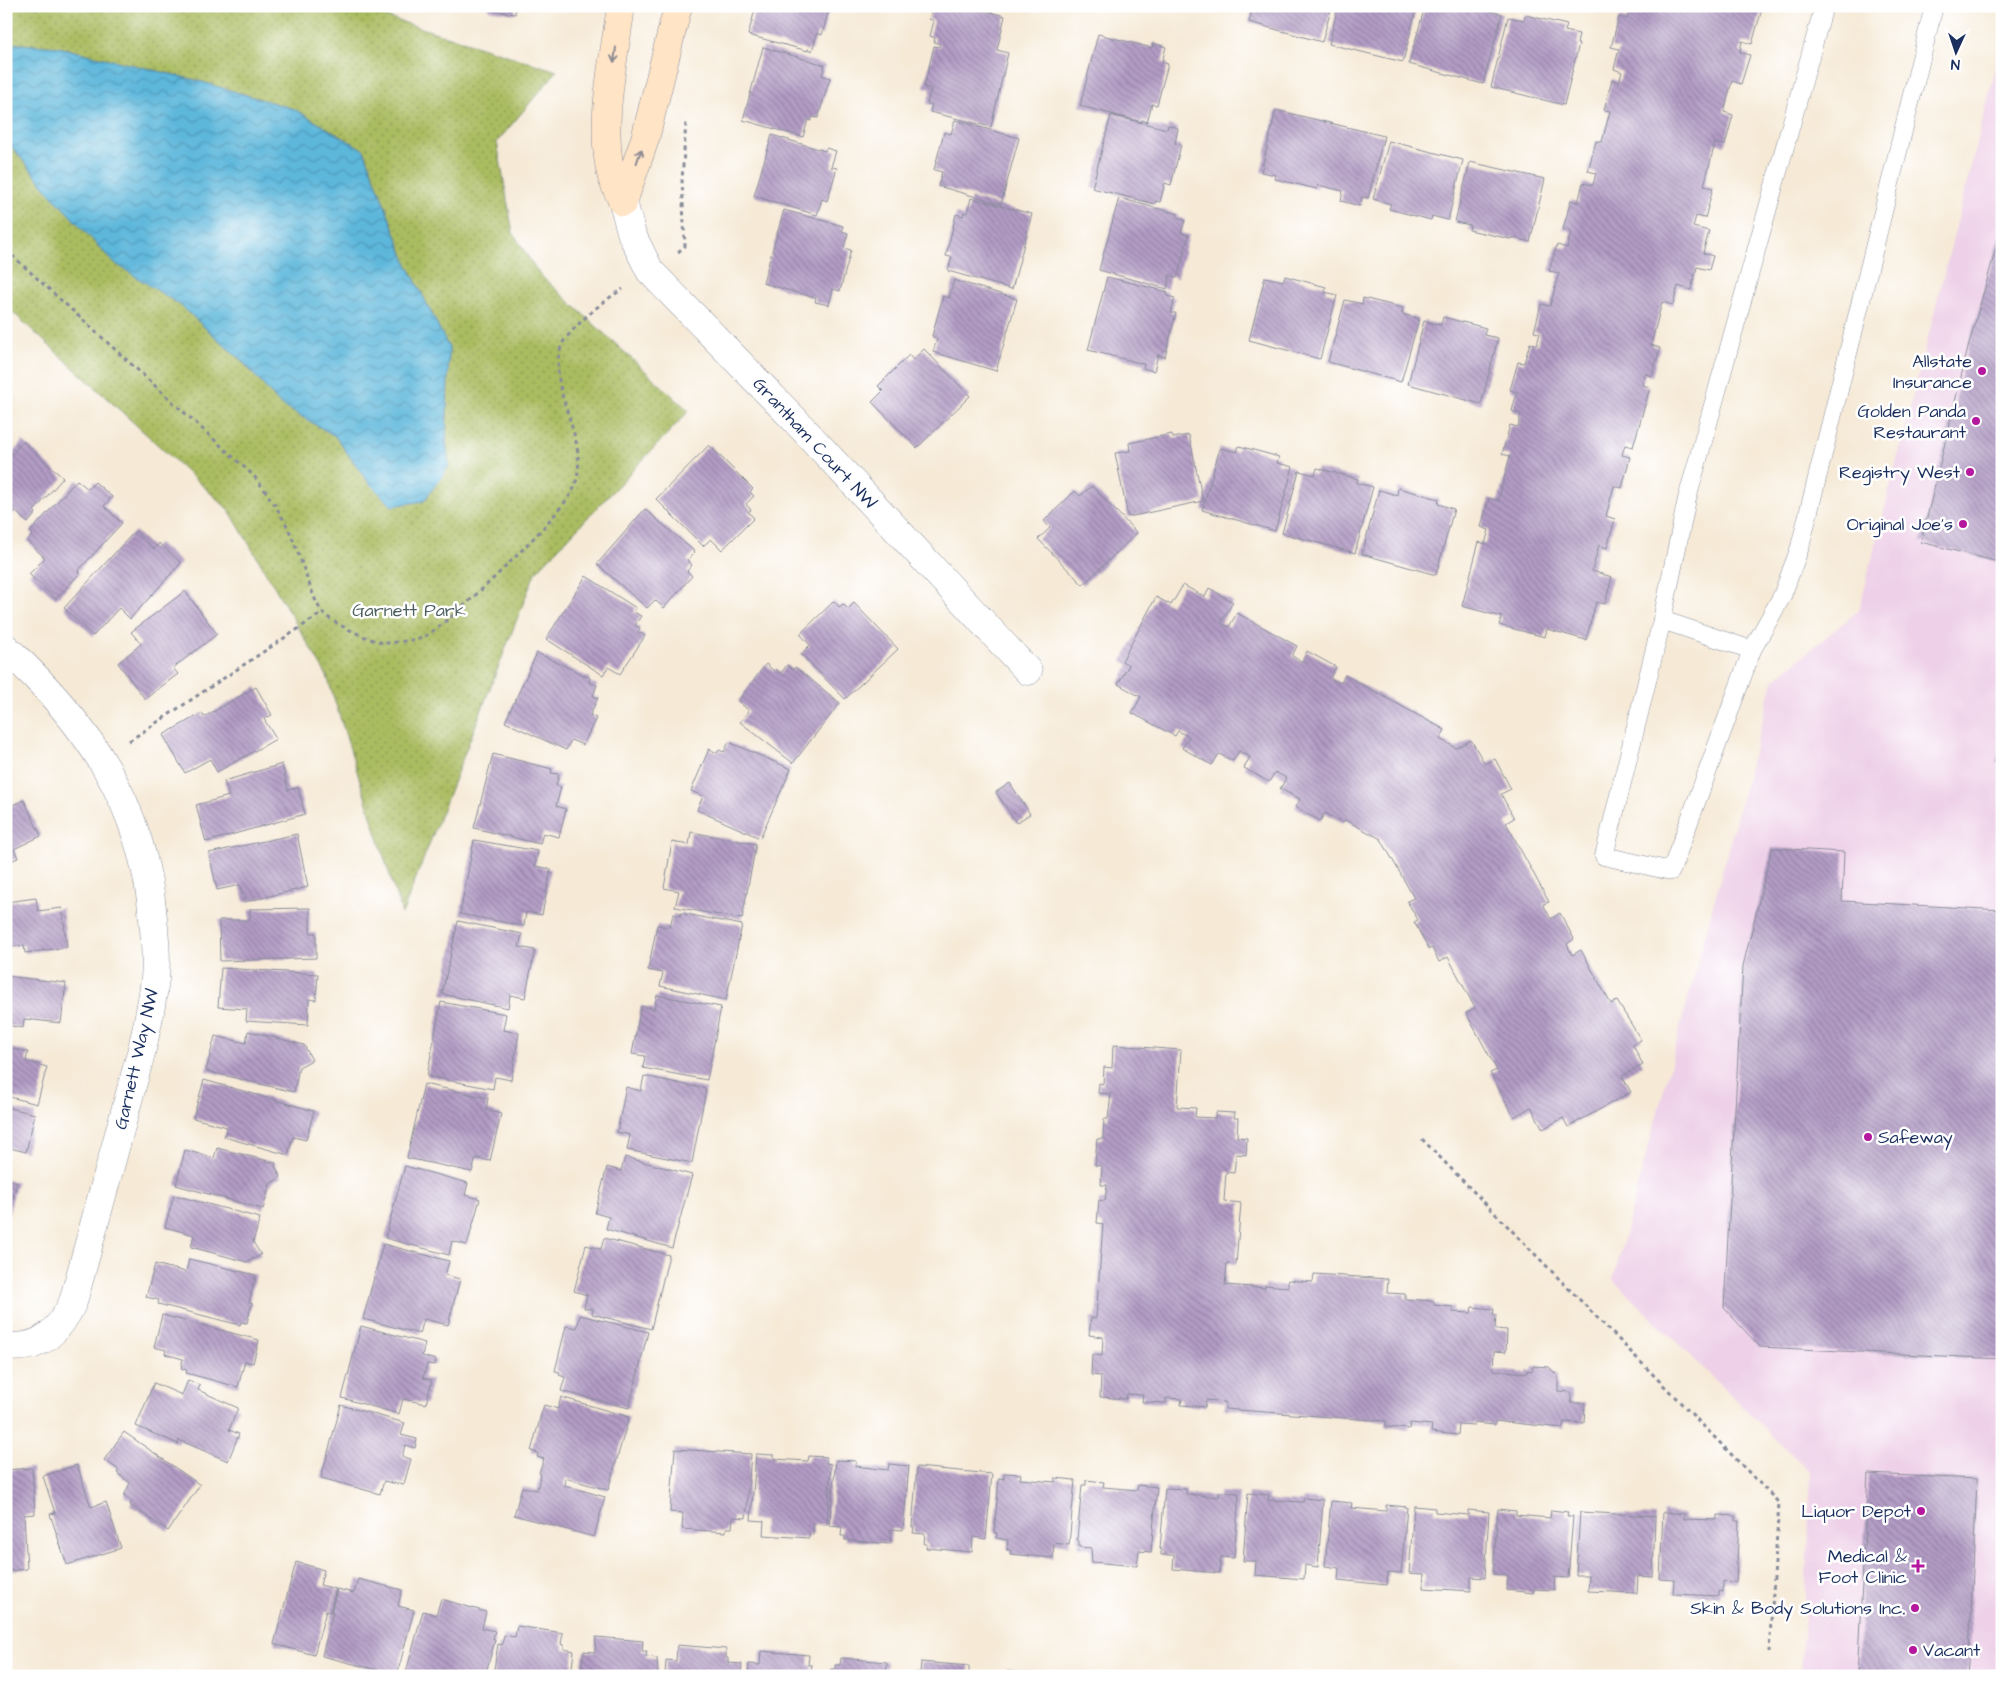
<svg xmlns="http://www.w3.org/2000/svg" width="2008" height="1682" font-family="'Architects Daughter',sans-serif">
<defs>
<pattern id="park-dots" width="8" height="8" patternUnits="userSpaceOnUse" patternTransform="scale(1.25)"><rect width="8" height="8" fill="#aabc60"/><path d="M2 2h.1M6 6h.1" fill="none" stroke="#8a9952" stroke-width="1.8" stroke-linecap="round"/></pattern>
<pattern id="water-waves" width="16" height="10" patternUnits="userSpaceOnUse" patternTransform="scale(1.25)"><rect width="16" height="10" fill="#5db7db"/><path d="M0 5q4-4 8 0t8 0" fill="none" stroke="#4c95b5"/></pattern>
<pattern id="building-back-hatch" width="6" height="6" patternUnits="userSpaceOnUse" patternTransform="scale(1.25)"><rect width="6" height="6" fill="#b39cc5"/><path d="M-1 5l2 2M0 0l6 6M5-1l2 2" fill="none" stroke="#9180a3"/></pattern>
</defs>
<rect width="100%" height="100%" fill="#fff"/>
<filter id="ink" filterUnits="userSpaceOnUse"><feTurbulence type="fractalNoise" baseFrequency=".02" numOctaves="2"/><feDisplacementMap in="SourceGraphic" scale="10" xChannelSelector="R" yChannelSelector="G"/><feConvolveMatrix kernelMatrix="1 2 1 2 8 2 1 2 1" color-interpolation-filters="sRGB"/></filter>
<filter id="wash" filterUnits="userSpaceOnUse"><feTurbulence type="fractalNoise" baseFrequency=".0096" numOctaves="4" result="noise"/><feDisplacementMap in="SourceGraphic" scale="20" xChannelSelector="R" yChannelSelector="G"/><feGaussianBlur stdDeviation="1.12" result="paint"/><feColorMatrix in="noise" values="0 0 0 0 0 0 0 0 0 0 0 0 0 0 0 0 0 1.4 0 .05"/><feComposite in="paint" operator="in"/></filter>
<g filter="url(#wash)">
<rect width="100%" height="100%" fill="#f6ead7"/>
<path fill="#eed0e8" d="M2002,44V1676H1801L1811,1473L1613,1280L1773,681L1859,610Z"/>
<path fill="url(#park-dots)" stroke="#62765f" d="M6,6H352L557,71L497,142L513,233L539,274L689,411L535,573L402,914L327,676L229,510L6,306V140L55,199L113,261L180,305L242,361L280,404L335,436L369,483L449,466L446,442L449,348L406,262L364,150L294,109L195,80L58,47L6,43Z"/>
<path fill="url(#water-waves)" stroke="#3c739c" d="M6,43L58,47L195,80L294,109L364,150L406,262L449,348L446,442L449,466L424,501L392,506L369,483L335,436L280,404L242,361L180,305L113,262L55,199L6,140Z"/>
<g id="blocks">
<g fill="url(#building-back-hatch)">
<path d="M489,6H516L515,14L489,10Z"/>
<path d="M756,6H830L822,35L817,33L812,51L808,49V51L748,35Z"/>
<path d="M933,6H967L1005,16L997,50L1008,53L991,127L930,112L932,105L927,104L931,89L924,87L934,46L939,47L940,44L934,42L935,38L930,36L934,21L929,19Z"/>
<path d="M1253,6H1332L1322,42L1249,22Z"/>
<path d="M1338,6H1417L1403,62L1329,44Z"/>
<path d="M1425,6H1484L1483,9L1502,14L1483,84L1409,64Z"/>
<path d="M1630,6H1760L1759,9H1762L1752,44L1742,41L1740,52L1750,55L1741,84L1732,81L1724,112L1733,115L1725,145L1715,143L1704,186L1713,188L1705,218L1696,216L1693,227L1709,231L1703,253L1713,256L1709,270L1697,267L1691,290L1678,286L1673,305L1662,302L1651,345L1660,348L1652,376L1645,374L1642,385L1650,387L1633,447L1625,445L1622,455L1630,457L1622,488L1614,486L1606,516L1615,519L1607,548L1599,545L1592,571L1612,577L1605,604L1596,602L1586,640L1547,629L1545,637L1499,625L1502,617L1462,606L1479,542L1485,544L1489,530L1481,527L1489,498L1498,501L1510,456L1502,454L1510,425L1518,427L1521,414L1512,411L1517,392L1510,390L1518,362L1524,363L1530,343L1537,345L1540,333L1534,332L1541,304L1550,306L1559,273L1549,271L1557,245L1567,248L1571,232L1563,229L1571,200L1578,203L1583,183L1593,185L1596,173L1588,171L1596,141L1602,142L1610,111L1604,110L1612,79L1619,82L1622,72L1614,69L1619,49L1611,47L1619,17L1627,19Z"/>
<path d="M1525,15L1567,25L1565,31L1579,34L1577,44H1579L1564,105L1491,87L1508,17L1524,20Z"/>
<path d="M1098,34L1152,48L1153,43L1166,47L1162,62L1168,64L1157,105L1152,104L1147,122L1142,120V122L1080,106Z"/>
<path d="M763,47L825,65L822,75L830,78L818,118L812,117L811,121L808,120L803,137L743,120Z"/>
<path d="M1276,110L1384,136L1368,198L1362,197L1360,206L1341,201L1343,191L1318,185L1317,189L1275,179L1276,175L1261,172Z"/>
<path d="M1111,115L1167,129L1168,125L1178,128L1175,144L1181,145L1171,185L1165,183L1160,202L1156,201L1155,204L1092,188Z"/>
<path d="M955,120L1019,138L1001,204L938,186L942,172L934,170L944,132L951,134Z"/>
<path d="M772,135L825,151L826,148L836,151L831,167L837,168L827,201L822,199L817,215L754,196Z"/>
<path d="M1389,141L1463,160L1448,220L1432,216L1431,220L1389,209L1391,204L1373,199Z"/>
<path d="M1470,162L1545,179L1530,242L1512,237L1511,239L1469,230L1470,225L1455,222Z"/>
<path d="M971,198L1032,214L1012,289L948,271L952,257L946,256L956,214L963,216L964,212L967,213Z"/>
<path d="M1119,198L1178,214L1177,217L1185,220L1181,233L1189,235L1177,278L1170,275L1167,289L1099,270Z"/>
<path d="M784,210L843,226L842,231L848,233L844,248L851,250L840,291L833,289L829,305L815,302L816,298L763,283Z"/>
<path d="M2002,227V563L1921,542L1969,344Z"/>
<path d="M1285,276L1326,287L1325,292L1337,295L1320,359L1249,340L1265,277L1283,281Z"/>
<path d="M1107,277L1168,292L1167,296L1175,298L1171,313H1176L1165,357L1158,355L1154,371L1143,368L1144,364L1088,350Z"/>
<path d="M954,280L1017,299L996,371L933,352L937,339L932,336L943,296L949,298Z"/>
<path d="M1363,298L1403,308L1402,314L1419,319L1401,382L1328,362L1345,300L1362,304Z"/>
<path d="M1443,317L1486,328L1484,335L1498,338L1481,404L1408,384L1424,321L1441,325Z"/>
<path d="M924,349L970,396L917,448L872,402L883,391L878,386L909,355L913,360Z"/>
<path d="M6,419L10,423L8,426L10,428L6,432Z"/>
<path d="M1172,434L1173,438L1189,435L1203,501L1128,517L1115,453L1130,451L1129,443Z"/>
<path d="M23,441L63,478L34,511L36,513L28,523L15,511L6,521V461Z"/>
<path d="M709,445L753,489L750,492L754,496L746,504L751,510L748,512L754,518L722,550L711,539L703,546L656,499Z"/>
<path d="M1239,446L1279,457L1277,463L1293,467L1275,531L1202,510L1220,448L1237,452Z"/>
<path d="M1317,468L1358,479L1357,483L1373,487L1355,553L1282,533L1299,471L1315,475Z"/>
<path d="M77,480L88,489L95,482L112,497L104,506L122,523L78,571L80,573L56,599L29,574L45,558L27,541L33,534L30,532Z"/>
<path d="M1092,486L1137,533L1083,585L1038,539L1050,528L1044,521L1075,491L1080,496Z"/>
<path d="M1398,488L1439,499L1438,504L1454,509L1436,575L1362,554L1379,490L1397,495Z"/>
<path d="M645,509L695,552L687,560L692,565L687,571L692,576L664,608L655,600L647,608L597,564Z"/>
<path d="M135,531L154,549L159,543L181,563L130,619L119,608L93,636L64,608Z"/>
<path d="M586,576L636,608L634,612L641,616L635,625L640,628L638,632L645,636L620,674L608,667L603,675L546,639Z"/>
<path d="M1183,585L1205,597L1209,588L1233,602L1221,623L1229,627L1237,613L1297,646L1292,656L1302,662L1307,651L1336,667L1330,678L1341,683L1345,675L1445,730L1440,739L1456,748L1471,740L1485,764L1495,759L1511,789L1501,794L1514,818L1506,823L1549,902L1543,904L1551,919L1560,913L1574,939L1567,944L1572,955L1581,950L1611,1004L1617,1001L1641,1040L1633,1045L1643,1065L1622,1076L1631,1092L1568,1127L1563,1118L1543,1129L1531,1107L1514,1117L1490,1073L1497,1070L1466,1013L1475,1008L1448,957L1439,962L1432,948L1429,949L1414,922L1418,920L1407,901L1414,898L1381,839L1345,820L1343,823L1325,813L1320,821L1295,807L1300,799L1280,789L1286,778L1275,772L1269,782L1244,768L1250,757L1239,751L1233,761L1219,754L1212,765L1182,748L1189,737L1178,731L1175,736L1132,713L1141,697L1118,684L1129,665L1122,661L1156,597L1171,605Z"/>
<path d="M185,591L217,634L173,668L178,674L145,699L118,663L141,644L131,632Z"/>
<path d="M834,601L839,607L843,604L848,609L854,603L898,649L845,699L801,654L810,645L800,634Z"/>
<path d="M537,653L590,678L589,682L597,685L593,696L598,698L590,715L596,718L583,745L571,740L566,750L505,722Z"/>
<path d="M766,664L774,671L776,669L781,673L787,665L793,670L795,667L840,703L793,763L740,722L749,711L738,701Z"/>
<path d="M256,687L272,715L264,719L276,739L217,772L210,759L185,773L163,735L202,713L204,717Z"/>
<path d="M2002,741V763L1996,762Z"/>
<path d="M729,742L791,769L760,838L697,810L703,796L691,791L709,749L717,753L719,750L724,752Z"/>
<path d="M493,754L552,769L551,773L559,774L556,786L561,787L556,806L566,809L559,837L543,833L540,844L474,828Z"/>
<path d="M282,764L288,790L298,788L305,814L206,842L196,805L229,796L224,781Z"/>
<path d="M1010,783L1030,814L1016,823L996,792Z"/>
<path d="M24,800L41,836L14,849L18,858L6,863V808Z"/>
<path d="M691,832L756,844L742,919L675,907L679,891L664,888L672,842L689,845Z"/>
<path d="M297,834L308,887L244,902L240,885L217,890L209,853Z"/>
<path d="M474,840L538,851L535,866L551,869L542,915L526,912L524,926L460,914Z"/>
<path d="M1772,848L1844,852L1842,901L2002,910V1359L1760,1347L1724,1308L1743,966Z"/>
<path d="M36,898L38,911L62,908L67,947L25,953L24,945L6,947V902Z"/>
<path d="M310,908V933H316V958L220,961L219,920H250V909Z"/>
<path d="M681,913L742,925L726,1000L660,986L663,973L648,970L657,925L670,927L673,914L680,916Z"/>
<path d="M458,921L522,934L519,947L535,950L525,998L510,995L508,1008L442,994Z"/>
<path d="M221,968L318,974L316,1000L309,999L308,1025L246,1021L247,1009L218,1007Z"/>
<path d="M6,976L66,983L61,1023L24,1019L23,1028L6,1025Z"/>
<path d="M657,995L721,1007L707,1080L643,1068L645,1056L632,1054L641,1006L654,1009Z"/>
<path d="M441,1002L506,1014L503,1030L519,1033L511,1080L495,1077L493,1089L427,1076Z"/>
<path d="M248,1031L304,1045L312,1060L299,1067L294,1092L206,1071L215,1036L246,1043Z"/>
<path d="M1113,1045L1181,1050L1177,1107L1196,1108L1195,1117L1215,1118L1216,1112L1235,1113L1234,1118H1238L1237,1137L1247,1138L1246,1155L1236,1154L1234,1173L1226,1172L1224,1201L1241,1203L1236,1264L1227,1263L1225,1285L1265,1288V1285L1288,1287V1280L1313,1282L1314,1274L1388,1279L1387,1293L1405,1294V1299L1434,1301V1305L1453,1307V1312L1471,1313L1472,1307L1494,1309L1493,1315H1496L1495,1329L1507,1330L1506,1352L1494,1351L1493,1370L1527,1373V1370L1532,1371L1533,1366L1549,1367L1558,1376V1391L1571,1392V1403H1585L1584,1423L1564,1422L1563,1428L1495,1421V1425L1474,1423V1425L1459,1424L1458,1435L1431,1432L1432,1425L1410,1423L1409,1429L1386,1427V1421L1225,1409V1402L1206,1400L1205,1407L1181,1405L1182,1399L1166,1398V1403L1142,1402L1143,1395L1127,1394L1126,1399L1100,1397L1101,1376L1091,1375L1092,1354L1102,1356L1103,1337L1089,1335L1091,1318H1096L1103,1224L1097,1223L1099,1200L1105,1201L1107,1185H1101L1102,1166L1095,1165L1097,1139H1103L1104,1119H1108L1111,1094L1098,1093L1099,1083L1103,1084L1104,1067L1112,1068Z"/>
<path d="M6,1047L28,1052L26,1061L47,1067L37,1104L6,1096Z"/>
<path d="M644,1076L706,1089L692,1163L627,1150L630,1135L617,1132L626,1087L641,1091Z"/>
<path d="M204,1080L314,1111L306,1140L293,1137L288,1155L224,1137L227,1127L193,1118Z"/>
<path d="M424,1084L488,1098L486,1110L501,1114L490,1161L476,1158L472,1172L407,1158Z"/>
<path d="M6,1107L35,1114L26,1152L6,1147Z"/>
<path d="M217,1148L276,1163L275,1166L281,1177L270,1184L263,1209L176,1185L185,1150L214,1158Z"/>
<path d="M625,1157L692,1175L672,1248L606,1229L609,1217L595,1213L607,1167L621,1171Z"/>
<path d="M405,1166L468,1183L465,1195L480,1199L467,1245L452,1241L449,1255L385,1238Z"/>
<path d="M6,1179L17,1182L7,1220H6Z"/>
<path d="M174,1195L260,1218L253,1242L261,1255L247,1262L191,1247L194,1235L165,1227Z"/>
<path d="M604,1238L669,1255L651,1329L592,1314L593,1309L584,1308L587,1295L574,1291L586,1245L601,1249Z"/>
<path d="M383,1244L449,1261L445,1275L460,1279L448,1325L424,1319L420,1334L363,1319Z"/>
<path d="M189,1259L256,1275L249,1302L252,1303L247,1323L241,1322L240,1325L158,1304L159,1300L146,1297L155,1264L186,1272Z"/>
<path d="M162,1315L259,1340L253,1363L245,1361L238,1387L186,1373L187,1370L181,1369L183,1359L165,1354L166,1350L154,1347Z"/>
<path d="M580,1315L648,1332L629,1408L561,1391L565,1377L559,1375L560,1372L555,1371L566,1326L577,1328Z"/>
<path d="M361,1326L425,1343L422,1356L436,1360L435,1365L427,1364L423,1378L432,1380L426,1404L403,1399L399,1414L342,1398Z"/>
<path d="M188,1380L200,1385L198,1390L238,1408L229,1430L239,1434L228,1461L179,1440L178,1444L136,1426L154,1383L182,1395Z"/>
<path d="M561,1397L629,1417L608,1490L565,1478V1480L564,1485L605,1497L594,1537L514,1515L522,1487L537,1490L541,1474L539,1473L544,1459L537,1457L538,1453L531,1451L544,1405L558,1409Z"/>
<path d="M341,1405L405,1423L401,1435L417,1439L415,1448L405,1445L402,1457L411,1459L404,1484L397,1483V1484L384,1481L380,1494L321,1478Z"/>
<path d="M124,1432L200,1485L168,1531L130,1505L132,1501L124,1496L130,1483L117,1473L119,1470L104,1460Z"/>
<path d="M675,1449L751,1454L746,1518L733,1517L732,1528H726V1532L682,1529L683,1513L670,1512Z"/>
<path d="M756,1454L774,1455V1459L808,1461L809,1456L827,1457L826,1463L831,1464L827,1525L813,1524V1535L809,1534V1538L763,1535L764,1521L751,1520Z"/>
<path d="M836,1460L856,1461L855,1466L888,1470L889,1464L909,1466L903,1530L891,1529L890,1544L845,1540V1536H841L842,1527L829,1526Z"/>
<path d="M77,1465L91,1507L106,1502L121,1548L67,1565L50,1514L55,1513L43,1476Z"/>
<path d="M917,1467L992,1474L986,1539L973,1537L972,1552L926,1548L927,1544H924L925,1534L913,1533L914,1527H912Z"/>
<path d="M32,1468L35,1514L24,1515L27,1569L6,1571V1470Z"/>
<path d="M1004,1473L1021,1474L1020,1479L1055,1482V1478L1075,1480L1069,1545L1054,1543L1053,1558L1010,1554L1011,1550H1007L1008,1540L996,1538L997,1533H994L999,1478L1004,1479Z"/>
<path d="M1868,1474L1977,1479L1970,1635L1967,1676H1857Z"/>
<path d="M1086,1480L1104,1482L1103,1487L1137,1490L1138,1485L1157,1487L1151,1552L1139,1551L1137,1566L1092,1562L1091,1548L1079,1547V1541L1077,1540L1082,1485H1086Z"/>
<path d="M1165,1488L1186,1489V1494L1219,1497V1492L1239,1493L1234,1558L1221,1557L1219,1573L1173,1569L1174,1555H1161V1549H1160Z"/>
<path d="M1248,1493L1269,1495L1268,1500L1303,1502L1304,1498L1323,1500L1318,1567L1305,1565L1304,1579L1255,1575L1256,1561H1243Z"/>
<path d="M1331,1501L1352,1503L1351,1508L1386,1511V1505L1407,1507L1401,1573L1388,1572L1387,1585L1338,1580L1339,1568L1325,1566Z"/>
<path d="M1414,1506L1435,1508V1512L1468,1515V1510L1489,1512L1485,1578L1471,1577V1591L1423,1588L1424,1574L1409,1573Z"/>
<path d="M1498,1509L1516,1511V1515L1550,1518L1551,1510L1568,1512L1567,1516H1573L1568,1578L1555,1577L1554,1590L1534,1589L1533,1593L1507,1590L1508,1575L1493,1574Z"/>
<path d="M1580,1512L1655,1516L1653,1577L1638,1576L1637,1593L1588,1591L1589,1575H1576Z"/>
<path d="M1663,1512L1684,1514V1519L1717,1520V1515L1736,1516V1521H1739L1736,1582L1723,1581V1592L1719,1591V1596L1673,1594L1674,1580L1660,1579Z"/>
<path d="M296,1562L324,1570L320,1585L336,1589L330,1612L326,1611L314,1655L274,1644Z"/>
<path d="M358,1579L402,1590L398,1606L414,1610L397,1675L322,1656L333,1612H331L337,1589L354,1593Z"/>
<path d="M441,1599L486,1612L482,1628L495,1631L493,1639L495,1640L485,1676H405L423,1611L436,1615Z"/>
<path d="M517,1626L563,1633L561,1644L564,1645V1649L574,1651L571,1676H493L498,1644L502,1645L504,1635L515,1637Z"/>
<path d="M596,1637L643,1641L642,1651H647L646,1657L657,1658L658,1676H580L584,1651L595,1652Z"/>
<path d="M677,1645L726,1649V1658H728V1663L742,1664L741,1676H665L666,1660L676,1661Z"/>
<path d="M761,1651L809,1655L808,1665H812L811,1671L825,1673V1676H748L749,1664L760,1665Z"/>
<path d="M841,1658L887,1662L886,1676H830L831,1669H835V1665H840Z"/>
<path d="M921,1662L969,1666V1676H916V1672L920,1673Z"/>
<path d="M1007,1671L1044,1674V1676H1006Z"/>
</g>
</g>
</g>
<g filter="url(#ink)">
<use href="#blocks" fill-opacity="0" stroke="#888c9a" stroke-width="1"/>
<g fill="none" stroke-linecap="round" stroke-linejoin="round">
<defs>
<g id="lane">
<path d="M1824,6L1687,499L1662,620L1752,650L1782,596L1800,547L1934,6"/>
<path d="M1662,620L1604,856L1671,871L1752,650"/>
</g>
<g id="street">
<path d="M623,202L632,235L650,271L793,418L1028,671"/>
<path d="M6,648C88,724 143,804 153,918C155,938 157,958 155,979C152,1004 147,1028 141,1053L73,1302C60,1330 40,1351 6,1346"/>
</g>
<g id="secondary">
<path d="M621,6C614,60 598,125 612,178C615,186 619,194 623,202"/>
<path d="M623,202L645,139L678,6"/>
</g>
</defs>
<use href="#lane" stroke="#888c9a" stroke-width="19"/>
<use href="#street" stroke="#888c9a" stroke-width="29"/>
<use href="#secondary" stroke="#888c9a" stroke-width="29"/>
<g stroke="#888c9a" stroke-width="3" stroke-dasharray="4 4" stroke-linecap="butt">
<path d="M6,250L254,476C269,496 284,516 293,540C301,557 313,602 323,613C332,623 371,641 384,643C391,643 415,640 421,638C446,629 565,512 574,488C593,438 544,392 562,344C564,340 568,336 571,332C587,315 603,301 623,289"/>
<path d="M678,252L685,246L682,180L686,122"/>
<path d="M129,741L322,613"/>
<path d="M1422,1139L1779,1503L1769,1652"/>
</g>
<use href="#lane" stroke="#fff" stroke-width="18"/>
<use href="#street" stroke="#fff" stroke-width="28"/>
<use href="#secondary" stroke="#ffe4c6" stroke-width="28"/>
</g>
<defs><path id="oneway-shaft" d="M-6 0H5M1.5-3L5.5 0L1.5 3" fill="none" stroke-width="1.6" stroke-linecap="round" stroke-linejoin="round" transform="scale(1.25)"/></defs>
<g stroke="#8d8a92">
<use href="#oneway-shaft" transform="translate(615 55) rotate(97)"/>
<use href="#oneway-shaft" transform="translate(639 156) rotate(-71)"/>
</g>
</g>
<g fill="#b5179e" stroke="#fff" stroke-width="2">
<circle cx="1982" cy="371" r="5"/>
<circle cx="1976" cy="421" r="5"/>
<circle cx="1970" cy="472" r="5"/>
<circle cx="1963" cy="524" r="5"/>
<circle cx="1868" cy="1137" r="5"/>
<circle cx="1921" cy="1511" r="5"/>
<path d="M1915.5 1558.5h5v5h5v5h-5v5h-5v-5h-5v-5h5z"/>
<circle cx="1915" cy="1608" r="5"/>
<circle cx="1913" cy="1650" r="5"/>
</g>
<g text-anchor="middle" stroke-width="5" stroke-linejoin="round" paint-order="stroke">
<g font-size="18" fill="#1b2f5e" stroke="#fff" text-anchor="end">
<text x="1972" y="367">Allstate<tspan x="1972" dy="21">Insurance</tspan></text>
<text x="1966" y="417">Golden Panda<tspan x="1966" dy="21">Restaurant</tspan></text>
<text x="1960" y="478">Registry West</text>
<text x="1953" y="530">Original Joe's</text>
<text x="1878" y="1143" text-anchor="start">Safeway</text>
<text x="1911" y="1517">Liquor Depot</text>
<text x="1907" y="1562">Medical &amp;<tspan x="1907" dy="21">Foot Clinic</tspan></text>
<text x="1905" y="1614">Skin &amp; Body Solutions Inc.</text>
<text x="1923" y="1656" text-anchor="start">Vacant</text>
</g>
<g font-size="18" fill="#1b2f5e" stroke="#fff">
<text transform="translate(815 443) rotate(47)" y="6">Grantham Court NW</text>
<text transform="translate(136 1059) rotate(-77)" y="6">Garnett Way NW</text>
</g>
<g font-size="18" fill="#4d605f" stroke="#fff">
<text x="409" y="616">Garnett Park</text>
</g>
</g>
<rect width="2008" height="1682" fill="none" stroke="#fff" stroke-width="25"/>
<g transform="translate(1956 52) rotate(183)" stroke="#ffffff" stroke-width="4" paint-order="stroke">
<path d="M0-4L9 19L0 12L-9 19Z" fill="#1b2f5e"/>
<text y="-8" font-size="14" font-weight="bold" text-anchor="middle" fill="#1b2f5e">N</text>
</g>
</svg>
